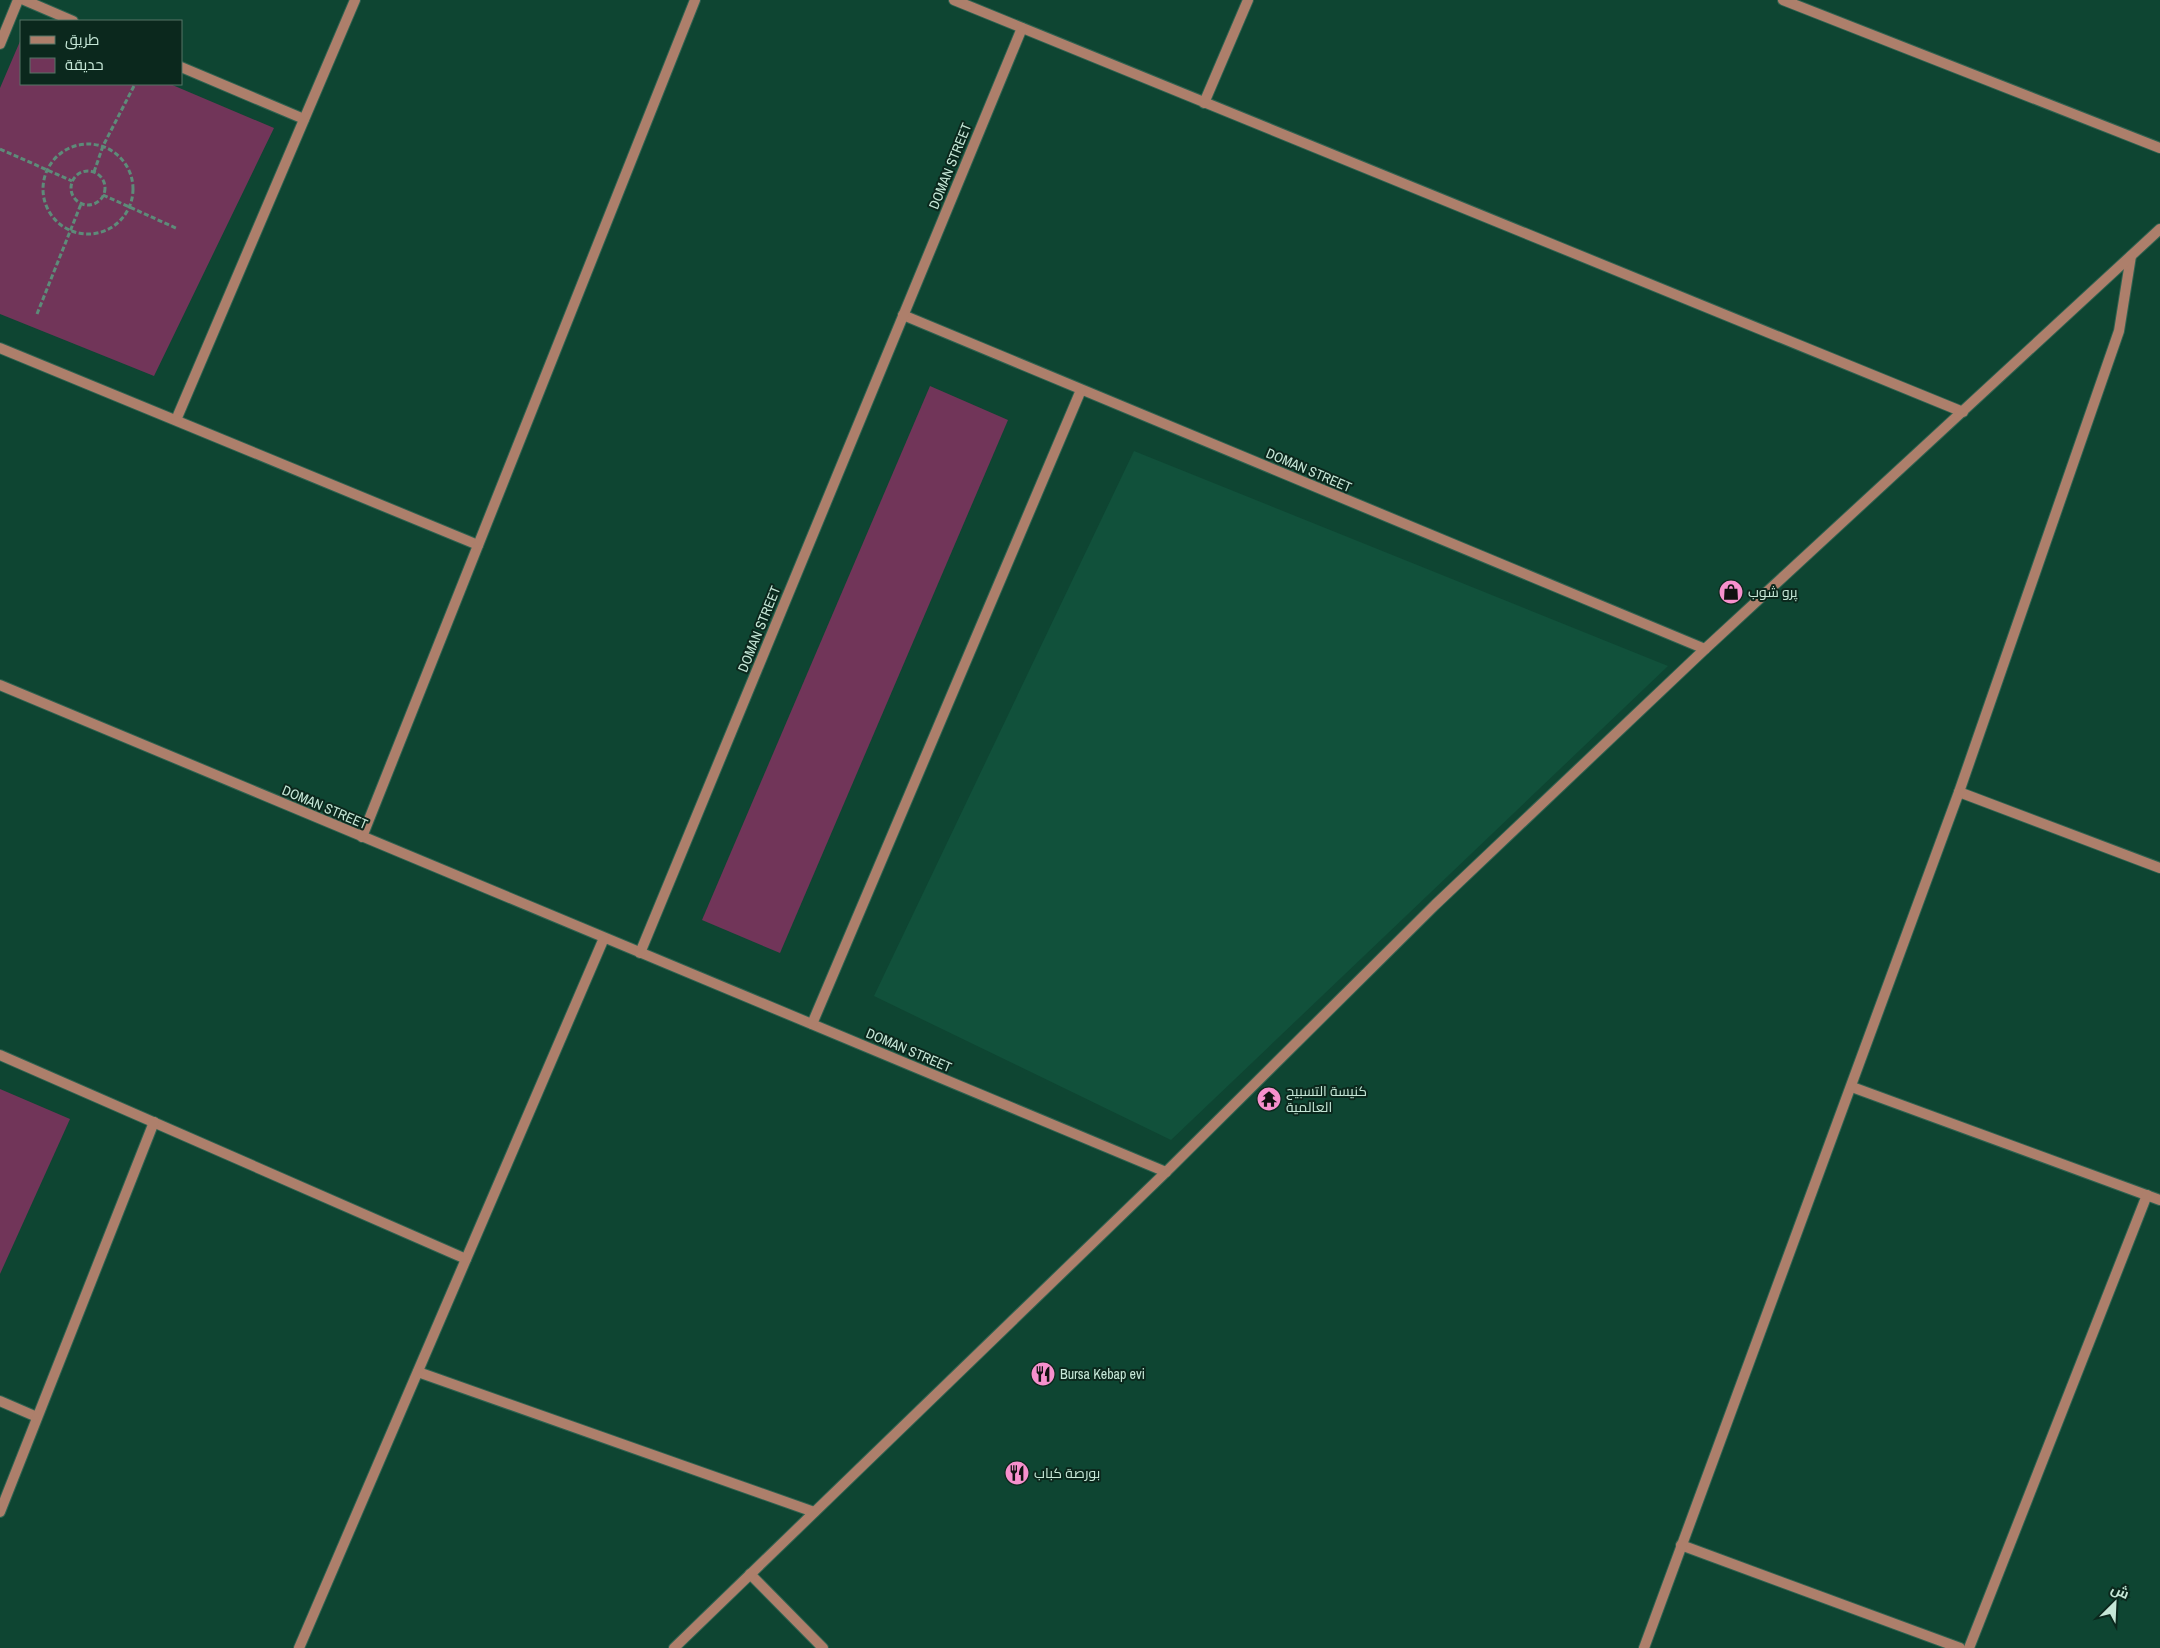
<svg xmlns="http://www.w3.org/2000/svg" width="2160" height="1648" font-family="'Archivo Narrow',Cairo,sans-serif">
<rect width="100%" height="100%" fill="#0e4532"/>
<path fill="#11513b" d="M1134,451L1668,666L1171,1140L874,996Z"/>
<g fill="#713559">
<path d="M21,39V84H170L274,128L154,376L0,314V88Z"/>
<path d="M930,386L1008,420L780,953L702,920Z"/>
<path d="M0,1089L70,1119L0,1274Z"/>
</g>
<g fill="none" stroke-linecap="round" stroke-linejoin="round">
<defs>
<g id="minor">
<path d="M24,0L73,21"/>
<path d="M954,0L1963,412"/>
<path d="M1783,0L2160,148"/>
<path d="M0,44L18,0"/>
<path d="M181,67L304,119"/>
<path d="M1204,103L1248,0"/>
<path d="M903,315L1705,649"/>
<path d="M0,348L478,545"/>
<path d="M176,420L355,0"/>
<path d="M0,685L1166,1172"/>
<path d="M1959,792L2160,868"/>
<path d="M362,837L695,0"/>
<path d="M640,953L1022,28"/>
<path d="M812,1024L1081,390"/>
<path d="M0,1055L466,1259"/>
<path d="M1852,1087L2160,1200"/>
<path d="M418,1372L814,1512"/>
<path d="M0,1401L37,1417"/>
<path d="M0,1512L154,1122"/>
<path d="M1681,1545L1960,1648"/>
<path d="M750,1574L823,1648"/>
<path d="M299,1648L604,938"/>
<path d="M1644,1648L1959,792L2119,331L2131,256"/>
<path d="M1969,1648L2147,1195"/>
</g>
<path id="tertiary" d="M674,1648L1166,1172L1435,905L1705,649L2160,229"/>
</defs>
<use href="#minor" stroke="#2f6250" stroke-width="12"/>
<use href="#tertiary" stroke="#2f6250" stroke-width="12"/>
<g stroke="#5d8b79" stroke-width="3" stroke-dasharray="5 2.5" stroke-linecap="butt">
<circle cx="88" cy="189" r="45"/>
<path d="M0,149L72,181"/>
<circle cx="88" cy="188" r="17"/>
<path d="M94,172L103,146L135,84"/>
<path d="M103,195L178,229"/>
<path d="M37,314L81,204"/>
</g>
<use href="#minor" stroke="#ad7f6b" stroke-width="10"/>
<use href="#tertiary" stroke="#ad7f6b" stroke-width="10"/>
</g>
<defs>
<symbol id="shop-disc" viewBox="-11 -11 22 22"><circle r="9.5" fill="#f790cd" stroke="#0b281d"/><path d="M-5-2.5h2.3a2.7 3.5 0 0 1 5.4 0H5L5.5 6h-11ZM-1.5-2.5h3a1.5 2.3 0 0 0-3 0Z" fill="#111"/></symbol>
<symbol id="temple-disc" viewBox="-11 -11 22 22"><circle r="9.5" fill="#f790cd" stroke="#0b281d"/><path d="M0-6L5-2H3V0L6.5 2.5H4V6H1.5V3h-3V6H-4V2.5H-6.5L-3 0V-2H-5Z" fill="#111"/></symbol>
<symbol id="restaurant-disc" viewBox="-11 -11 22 22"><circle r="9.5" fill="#f790cd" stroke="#0b281d"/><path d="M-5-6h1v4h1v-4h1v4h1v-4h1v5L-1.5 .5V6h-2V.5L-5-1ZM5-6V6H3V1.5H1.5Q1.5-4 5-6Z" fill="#111"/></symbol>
</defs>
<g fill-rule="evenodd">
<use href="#shop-disc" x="1717" y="578" width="28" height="28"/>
<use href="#temple-disc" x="1255" y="1085" width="28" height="28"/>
<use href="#restaurant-disc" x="1029" y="1360" width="28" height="28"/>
<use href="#restaurant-disc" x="1003" y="1459" width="28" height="28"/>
</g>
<g text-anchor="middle" stroke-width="4" stroke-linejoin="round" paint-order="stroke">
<g font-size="14" fill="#c6e7d7" stroke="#0b281d">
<text transform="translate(950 166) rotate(-68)" y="5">DOMAN STREET</text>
<text transform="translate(1309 470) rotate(23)" y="5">DOMAN STREET</text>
<text transform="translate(759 629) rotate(-68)" y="5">DOMAN STREET</text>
<text transform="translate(325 807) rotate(23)" y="5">DOMAN STREET</text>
<text transform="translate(909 1050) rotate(23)" y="5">DOMAN STREET</text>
</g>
<g font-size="14" fill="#c6e7d7" stroke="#0b281d" text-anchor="start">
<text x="1748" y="597">پرو شوب</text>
<text x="1286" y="1096">كنيسة التسبيح<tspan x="1286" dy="16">العالمية</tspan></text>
<text x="1060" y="1379">Bursa Kebap evi</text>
<text x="1034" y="1478">بورصة كباب</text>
</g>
</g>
<rect x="20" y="20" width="162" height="65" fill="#0b281d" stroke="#567467"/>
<rect x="30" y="36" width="25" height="8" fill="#ad7f6b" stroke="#567467"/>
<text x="65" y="45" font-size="15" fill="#c6e7d7">طريق</text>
<rect x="30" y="58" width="25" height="15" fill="#713559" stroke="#567467"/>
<text x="65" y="70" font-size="15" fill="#c6e7d7">حديقة</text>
<g transform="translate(2115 1603) rotate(24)" stroke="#0b281d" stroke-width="4" paint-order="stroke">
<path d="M0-4L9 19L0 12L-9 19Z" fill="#c6e7d7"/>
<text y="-8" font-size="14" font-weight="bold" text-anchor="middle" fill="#c6e7d7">ش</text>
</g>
</svg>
